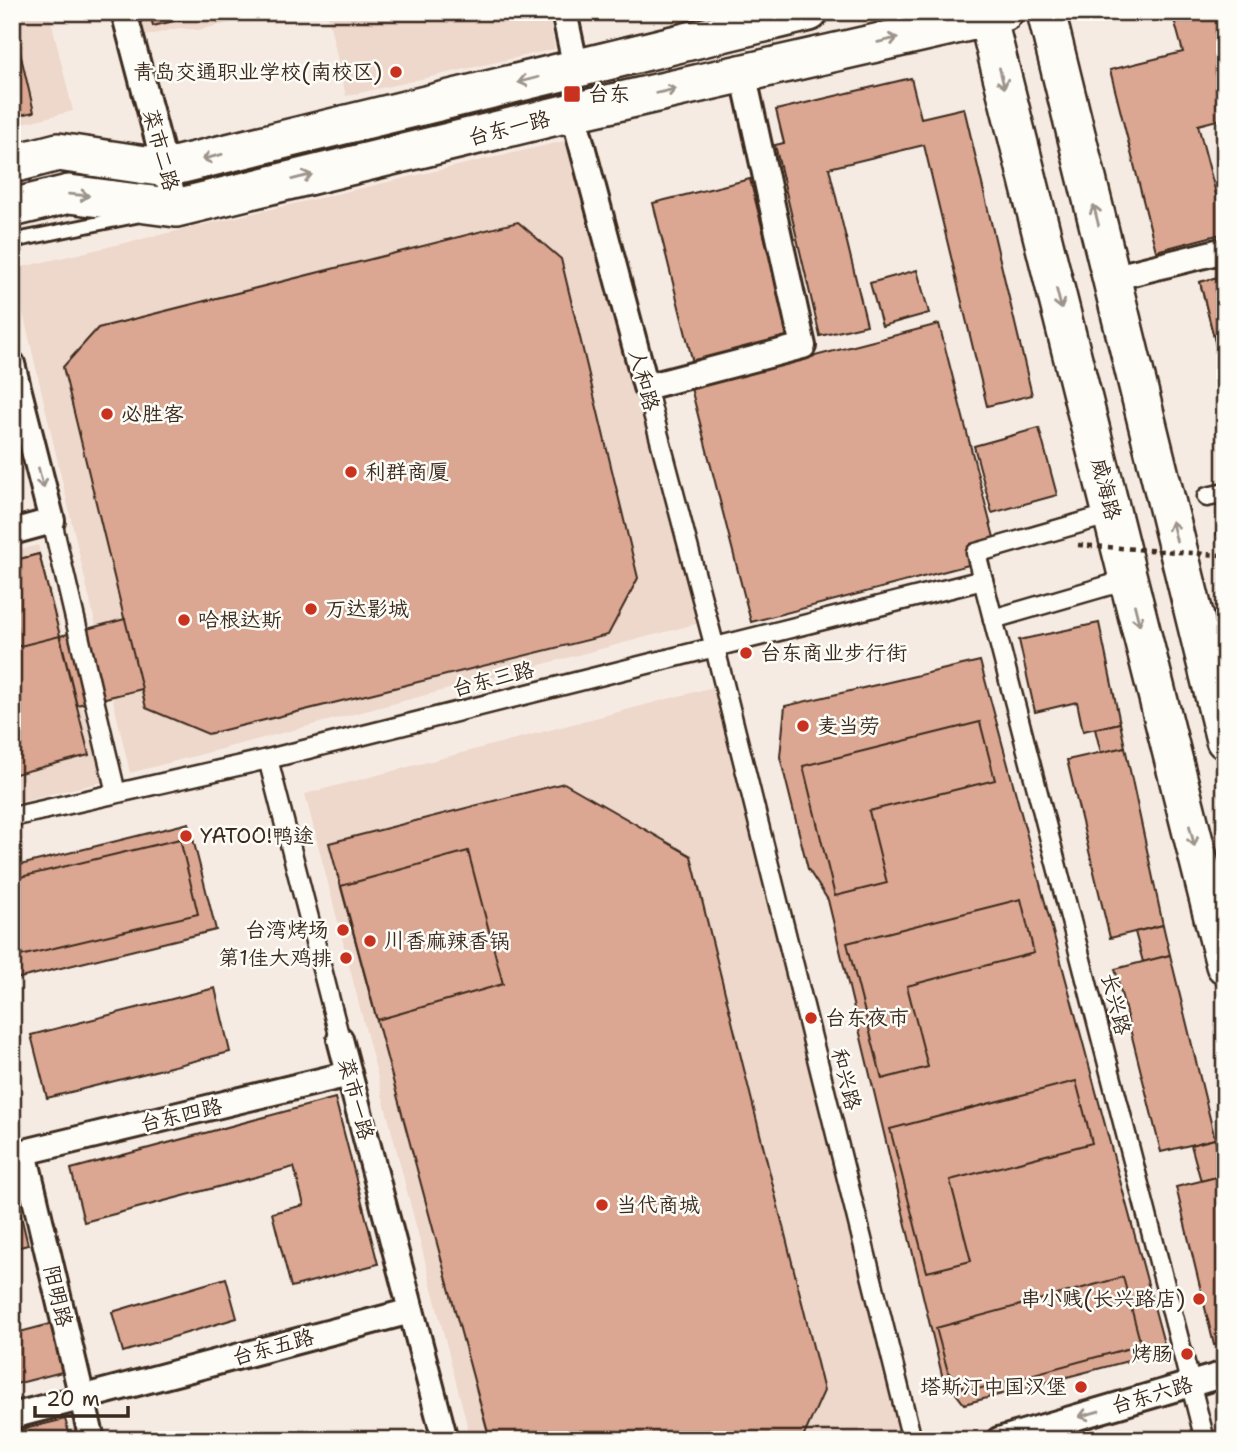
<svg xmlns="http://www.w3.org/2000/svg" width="1237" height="1452" font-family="'Shantell Sans','LXGW WenKai TC',sans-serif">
<rect width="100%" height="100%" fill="#f6ebe3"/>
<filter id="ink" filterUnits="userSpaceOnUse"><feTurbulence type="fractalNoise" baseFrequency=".0143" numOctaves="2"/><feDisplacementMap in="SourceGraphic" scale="14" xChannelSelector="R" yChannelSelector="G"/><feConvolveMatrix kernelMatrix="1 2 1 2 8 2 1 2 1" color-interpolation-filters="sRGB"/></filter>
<g filter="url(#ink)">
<g fill="#eed7cb">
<path d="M12,12H49L73,111L12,126Z"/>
<path d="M133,12H280L198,30L179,28L138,38Z"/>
<path d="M327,12H548L555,49L346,96Z"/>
<path d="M577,138L707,621L130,773L13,269Z"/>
<path d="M38,545L103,782L12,803V552Z"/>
<path d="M721,685L909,1428L864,1440H471L305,794Z"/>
</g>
<path fill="#b9df9a" stroke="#7a845c" stroke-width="2" d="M216,12H259L218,22Z"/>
<g fill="#dca792" stroke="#3b2a1e" stroke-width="2">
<path d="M150,12H189L191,17L153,26Z"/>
<path d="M1172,12H1225V118L1198,125L1216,194L1225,192V233L1156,251L1110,70L1183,52Z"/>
<path d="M12,18L34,112L12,117Z"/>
<path d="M911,78L921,118L964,108L1032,395L987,406L924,145L829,168L867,325L820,336L775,145L784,143L776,110Z"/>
<path d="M750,179L790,339L693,363L653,203Z"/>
<path d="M518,222L561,259L638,578L608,635L208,734L146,708L63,367L98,328Z"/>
<path d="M917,270L929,313L882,326L870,283Z"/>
<path d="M1225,275V381L1200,282Z"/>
<path d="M1225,275V381L1200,282Z"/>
<path d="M939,324L999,557L751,622L691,388Z"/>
<path d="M1039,428L1057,495L992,513L974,446Z"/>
<path d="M39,554L89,755L12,775V561Z"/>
<path d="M39,554L60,636L12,648V561Z"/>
<path d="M125,619L142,689L77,705L60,636Z"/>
<path d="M1099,623L1120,723L1083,731L1077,702L1035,712L1019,640Z"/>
<path d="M980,661L1166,1351L964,1404L942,1375L828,900L808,869L780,757L785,706Z"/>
<path d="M980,722L995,780L869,811L887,883L835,896L803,766Z"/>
<path d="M1120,723L1125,747L1101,753L1095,729Z"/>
<path d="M1125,747L1163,925L1110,938L1067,760Z"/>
<path d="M564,783L691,856L824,1391L802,1440H490L329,843Z"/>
<path d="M189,823L216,930L12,980V867Z"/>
<path d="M180,839L198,914L12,958V879Z"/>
<path d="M468,851L503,984L377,1020L341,886Z"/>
<path d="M1021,899L1034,953L907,986L928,1067L882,1079L847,943Z"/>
<path d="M1163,925L1170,955L1143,962L1135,932Z"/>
<path d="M1170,955L1215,1139L1161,1152L1115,969Z"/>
<path d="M215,988L230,1052L47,1098L31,1035Z"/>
<path d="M1076,1081L1092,1143L950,1180L971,1261L927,1272L890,1129Z"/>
<path d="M335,1098L378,1264L291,1287L272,1213L304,1205L294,1167L84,1222L71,1169Z"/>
<path d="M1215,1139L1225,1175L1201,1181L1191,1145Z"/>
<path d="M1225,1175V1343L1214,1345L1176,1187Z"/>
<path d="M12,1186H14L28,1245L12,1249Z"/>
<path d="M1123,1277L1141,1345L967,1392L948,1372L936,1328Z"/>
<path d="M226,1278L237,1318L123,1352L112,1312Z"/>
<path d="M54,1323L66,1371L12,1385V1334Z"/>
<path d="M65,1419L71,1440H12V1432Z"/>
</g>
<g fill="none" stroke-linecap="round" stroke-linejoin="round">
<defs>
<path id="service" d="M12,241L135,216"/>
<g id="pedestrian">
<path d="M646,387L715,648L912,1440"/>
<path d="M1207,497L1225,493"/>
<path d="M1101,517L976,553L1205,1440"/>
<path d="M52,521L116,793"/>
<path d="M993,619L1117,583"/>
<path d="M268,759L340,1039"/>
<path d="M12,817L268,759L983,580"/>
</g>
<g id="minor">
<path d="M124,12L176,208"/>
<path d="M564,12L576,68"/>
<path d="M573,112L646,387L803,346L743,73"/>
<path d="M1112,278L1225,250"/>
<path d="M12,364L52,521L12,532"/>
<path d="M340,1039L445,1440"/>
<path d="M24,1152L92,1440"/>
<path d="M12,1155L349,1074"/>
<path d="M12,1416L411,1311"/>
<path d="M999,1440L1225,1374"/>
</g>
<g id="primary">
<path d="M986,12L1225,965"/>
<path d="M1046,12L1225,740"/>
<path d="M12,164L58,152L166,168L809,12"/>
<path d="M12,208L69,194L176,208L573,112L973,21L1004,12"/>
</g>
</defs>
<use href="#service" stroke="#3b2a1e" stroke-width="18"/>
<use href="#pedestrian" stroke="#3b2a1e" stroke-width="23"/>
<use href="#minor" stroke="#3b2a1e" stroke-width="30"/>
<use href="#primary" stroke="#3b2a1e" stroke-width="42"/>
<path stroke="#3b2a1e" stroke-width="4.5" stroke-dasharray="5 5" stroke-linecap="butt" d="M1216,534L1225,532"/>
<use href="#service" stroke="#fdfcf7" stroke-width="12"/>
<use href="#pedestrian" stroke="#fdfcf7" stroke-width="18"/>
<use href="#minor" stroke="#fdfcf7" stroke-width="24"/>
<use href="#primary" stroke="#fdfcf7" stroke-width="37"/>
<path stroke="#3b2a1e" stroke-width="4.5" stroke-dasharray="5 5" stroke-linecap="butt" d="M1078,545L1220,555"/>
</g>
<defs><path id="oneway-shaft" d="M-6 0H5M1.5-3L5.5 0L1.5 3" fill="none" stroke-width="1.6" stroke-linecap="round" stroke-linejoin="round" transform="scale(1.75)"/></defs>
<g stroke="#9c938a">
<use href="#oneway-shaft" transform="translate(888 40) rotate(-13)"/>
<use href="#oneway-shaft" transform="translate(1002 78) rotate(76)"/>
<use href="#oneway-shaft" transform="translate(528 80) rotate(166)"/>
<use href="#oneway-shaft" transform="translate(666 91) rotate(-13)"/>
<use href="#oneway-shaft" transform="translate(212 157) rotate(166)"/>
<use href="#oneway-shaft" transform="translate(302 177) rotate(-14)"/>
<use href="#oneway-shaft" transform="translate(79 195) rotate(5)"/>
<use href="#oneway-shaft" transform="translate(1096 215) rotate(-104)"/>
<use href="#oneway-shaft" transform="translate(1059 299) rotate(76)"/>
<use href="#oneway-shaft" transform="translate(41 478) rotate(76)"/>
<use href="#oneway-shaft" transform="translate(1174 531) rotate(-104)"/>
<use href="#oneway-shaft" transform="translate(1137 615) rotate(76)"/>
<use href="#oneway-shaft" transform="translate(1192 836) rotate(76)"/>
<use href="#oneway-shaft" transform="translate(1089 1414) rotate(164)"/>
</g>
</g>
<g fill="#c8321e" stroke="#fdfcf7" stroke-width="2.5">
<circle cx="396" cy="72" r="7"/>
<rect x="563" y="85" width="18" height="18" rx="3.5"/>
<circle cx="107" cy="414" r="7"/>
<circle cx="351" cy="472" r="7"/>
<circle cx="311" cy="609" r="7"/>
<circle cx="184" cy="620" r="7"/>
<circle cx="746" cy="653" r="7"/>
<circle cx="803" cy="726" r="7"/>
<circle cx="186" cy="836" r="7"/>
<circle cx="343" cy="930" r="7"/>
<circle cx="370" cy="941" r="7"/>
<circle cx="346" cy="958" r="7"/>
<circle cx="811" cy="1018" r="7"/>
<circle cx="602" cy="1205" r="7"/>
<circle cx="1199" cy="1299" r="7"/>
<circle cx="1187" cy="1354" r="7"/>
<circle cx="1081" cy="1387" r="7"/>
</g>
<g text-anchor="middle" stroke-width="5" stroke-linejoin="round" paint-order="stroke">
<g font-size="21" fill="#3b2a1e" stroke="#fdfcf7" text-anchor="start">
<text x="382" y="79" text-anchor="end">青岛交通职业学校(南校区)</text>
<text x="588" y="101">台东</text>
<text x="121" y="421">必胜客</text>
<text x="365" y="479">利群商厦</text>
<text x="325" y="616">万达影城</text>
<text x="198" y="627">哈根达斯</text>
<text x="760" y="660">台东商业步行街</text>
<text x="817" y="733">麦当劳</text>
<text x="200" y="843">YATOO!鸭途</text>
<text x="329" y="937" text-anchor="end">台湾烤场</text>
<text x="384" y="948">川香麻辣香锅</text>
<text x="332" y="965" text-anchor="end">第1佳大鸡排</text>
<text x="825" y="1025">台东夜市</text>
<text x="616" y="1212">当代商城</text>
<text x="1185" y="1306" text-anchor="end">串小贱(长兴路店)</text>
<text x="1173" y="1361" text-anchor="end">烤肠</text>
<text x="1067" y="1394" text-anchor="end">塔斯汀中国汉堡</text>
</g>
<g font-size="21" fill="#3b2a1e" stroke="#fdfcf7">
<text transform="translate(509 128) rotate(-14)" y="7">台东一路</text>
<text transform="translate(161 150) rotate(75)" y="7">菜市二路</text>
<text transform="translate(644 380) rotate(75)" y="7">人和路</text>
<text transform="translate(1106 489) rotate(76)" y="7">威海路</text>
<text transform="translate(493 679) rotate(-14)" y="7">台东三路</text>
<text transform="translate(1116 1004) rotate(76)" y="7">长兴路</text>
<text transform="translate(846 1079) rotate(76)" y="7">和兴路</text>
<text transform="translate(356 1099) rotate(75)" y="7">菜市一路</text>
<text transform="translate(181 1115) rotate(-13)" y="7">台东四路</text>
<text transform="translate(58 1296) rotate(77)" y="7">阳明路</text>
<text transform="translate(273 1347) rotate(-15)" y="7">台东五路</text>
<text transform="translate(1152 1395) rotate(-16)" y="7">台东六路</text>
</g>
</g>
<rect width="1237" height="1452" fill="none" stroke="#fdfcf7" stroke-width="42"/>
<rect x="21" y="21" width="1195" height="1410" fill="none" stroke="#3b2a1e" stroke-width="2.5" filter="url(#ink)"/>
<path d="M35 1406v10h93v-10" fill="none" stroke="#3b2a1e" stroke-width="3.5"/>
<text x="46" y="1406" font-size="21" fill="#3b2a1e" stroke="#fdfcf7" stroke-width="5" paint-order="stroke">20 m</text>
</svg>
